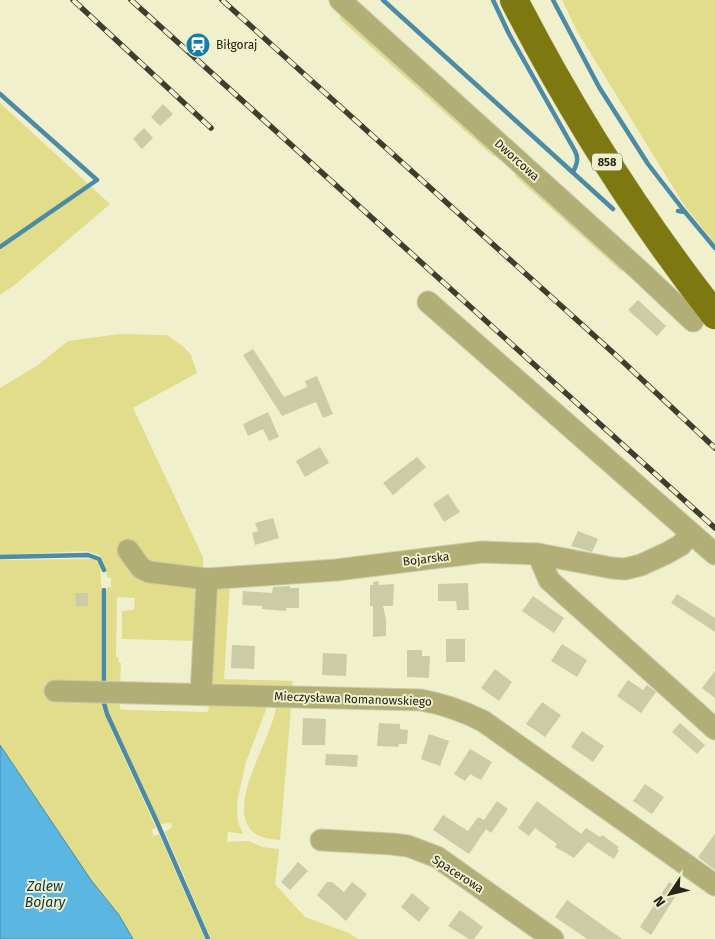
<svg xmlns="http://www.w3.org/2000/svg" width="715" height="939" font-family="'Fira Sans',sans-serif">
<rect width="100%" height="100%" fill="#f1f0cc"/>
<g fill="#e2dd8b">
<path d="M562,0H715V244L684,205L577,31Z"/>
<path d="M342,15L498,157L493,156L341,20L340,17Z"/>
<path d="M0,103L110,204L16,284L0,295Z"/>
<path d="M515,172L626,269L625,271H621L515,176Z"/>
<path d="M119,334L167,335L183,346L191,355L197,373L133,408L203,557V574L169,571L124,549L187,582C207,599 201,618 198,641L122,639V611L134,610L135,598L117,597L116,657L119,658L118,662L121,663L120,686L102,688V705L105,716L156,828L151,830L154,836L159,834L205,939H0V560L93,559L98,563L100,568L102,591V685H107V587H111V578L107,577L105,566L100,555L85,551L0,555V388L38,365L68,341Z"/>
<path d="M230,583L224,679L293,681L292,686L209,683L216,584Z"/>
<path d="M120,701V709L128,710L207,712L210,705L267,707L246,762L237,802L238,822L243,834L228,832L227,842L249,841L262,847L279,849L275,884L305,917L349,933L358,939H211L165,832L172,827L171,823L160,824L107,710L106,703Z"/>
<path d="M276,708H291L280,840C270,839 258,838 251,830C227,804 272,737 276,708Z"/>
</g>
<path fill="#5bb7e2" stroke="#4b8ba5" d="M0,745L91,880L119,915L133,939H0Z"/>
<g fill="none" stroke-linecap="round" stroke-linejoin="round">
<g stroke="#4b8ba5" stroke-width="4.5">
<path d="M383,0L613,209"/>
<path d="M493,0L509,34L575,151C579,159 577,164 573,172"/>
<path d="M553,0L599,87L648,164L685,212"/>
<path d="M0,94L97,180L0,247"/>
<path d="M678,211L685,212L715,248"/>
<path d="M0,557L88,555L99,559L104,570"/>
<path d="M104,590V683"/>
<path d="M104,703L107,714L157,822L208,939"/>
</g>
</g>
<g fill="#cccba8">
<path d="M163,104L173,114L160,126L151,117Z"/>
<path d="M144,128L153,138L142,149L133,139Z"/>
<path d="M638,300L666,326L657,336L628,310Z"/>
<path d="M253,349L284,397L307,387L305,381L317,376L333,414L323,418L316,402L282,416L243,355Z"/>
<path d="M268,412L279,437L269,441L263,429L248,436L243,424Z"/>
<path d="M320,447L329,463L305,477L296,461Z"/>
<path d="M417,457L426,467L393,495L383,483Z"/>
<path d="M448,494L460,512L444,522L433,504Z"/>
<path d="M273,518L279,538L255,545L252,533L258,531L255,523Z"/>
<path d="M578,531L598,539L592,552L571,546Z"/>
<path d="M378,581L379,585L394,584L393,606H383L386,619V636L373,637V606H370V585H373V582Z"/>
<path d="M468,583L469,610H457L456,601H438V584Z"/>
<path d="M290,586V588H299V608H286V611L262,609V606L242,605L243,591L272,593L273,587Z"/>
<path d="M75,593H88V606H76Z"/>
<path d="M677,594L715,618V632L671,603Z"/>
<path d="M533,596L564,618L554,633L522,611Z"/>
<rect x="446" y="639" width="19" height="23"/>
<path d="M562,644L587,660L577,677L551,661Z"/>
<path d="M232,645L255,646L254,669L231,668Z"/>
<path d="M407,650H422V656H430L429,678L407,677Z"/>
<path d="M323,653L347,654L346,676L322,675Z"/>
<path d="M495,669L512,682L499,701L481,688Z"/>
<path d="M715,671V698L702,688Z"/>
<path d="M628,680L643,690L647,685L656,692L641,713L617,696Z"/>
<path d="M542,702L561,715L545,737L526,724Z"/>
<path d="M303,718L326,719L325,745H302Z"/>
<path d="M379,723L400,724V729L408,730L407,744H399L398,747L377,746Z"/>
<path d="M680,723L705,745L697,754L672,732Z"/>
<path d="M582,731L604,746L593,762L571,747Z"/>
<path d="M429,734L449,741L440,766L421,759Z"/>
<path d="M470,749L492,762L481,780L470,774L465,781L454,774Z"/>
<path d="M326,754L358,755L357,767L325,765Z"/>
<path d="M645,784L664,797L652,814L633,801Z"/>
<path d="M497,801L508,809L491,833L486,829L469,854L433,830L443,815L468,831L478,817L484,820Z"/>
<path d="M537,801L581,834L586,828L600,837L602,835L619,847L617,849L619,850L614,859L588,842L574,858L555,847L557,844L535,828L529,836L518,828Z"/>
<path d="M715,834V870L698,857Z"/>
<path d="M298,862L308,871L290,890L281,882Z"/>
<path d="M327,882H332L344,892L352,882L367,894L346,921L317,895Z"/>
<path d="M669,882L680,889L651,935L640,927Z"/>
<path d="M412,893L430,908L419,922L401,907Z"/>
<path d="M567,900L622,939H587L555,917Z"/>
<path d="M460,910L483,927L474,939H469L448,926Z"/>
</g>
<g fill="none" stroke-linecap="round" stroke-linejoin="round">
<defs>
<g id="minor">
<path d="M340,0L640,271L693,321"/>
<path d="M428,302L715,554"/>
<path d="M128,550L141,568L149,572L207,579L336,570L482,552L538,554L612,568L625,569L641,565L667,553L681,545L691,533"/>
<path d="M538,554L549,580L715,729"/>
<path d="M55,691L421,700C443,704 463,711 483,721L715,885"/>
<path d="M201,694L207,579"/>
<path d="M321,840L392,844L408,846L437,857L553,939"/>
</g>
<path id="major" d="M514,0C571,111 638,217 715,315"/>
</defs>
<use href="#minor" stroke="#cccbac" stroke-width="23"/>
<use href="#major" stroke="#cccbac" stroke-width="29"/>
<use href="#minor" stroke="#b2af76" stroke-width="21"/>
<use href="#major" stroke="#7e7811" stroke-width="28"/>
<defs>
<g id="rail">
<path d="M73,0L211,128"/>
<path d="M131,0L715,528"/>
<path d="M222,0L619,358L715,448"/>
</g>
</defs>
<use href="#rail" stroke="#3f3e2e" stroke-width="5.5"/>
<use href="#rail" stroke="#f1f0cc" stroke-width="4" stroke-dasharray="11" stroke-linecap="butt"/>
</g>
<defs>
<symbol id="station-disc" viewBox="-11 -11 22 22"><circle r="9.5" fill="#137ea8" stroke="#f1f0cc"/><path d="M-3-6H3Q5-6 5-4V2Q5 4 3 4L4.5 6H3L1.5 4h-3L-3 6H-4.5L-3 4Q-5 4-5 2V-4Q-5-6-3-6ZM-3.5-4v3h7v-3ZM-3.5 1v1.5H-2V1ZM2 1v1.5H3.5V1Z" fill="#fff"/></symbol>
</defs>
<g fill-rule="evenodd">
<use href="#station-disc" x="184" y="31" width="28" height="28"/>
</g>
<g text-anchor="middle" stroke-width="4" stroke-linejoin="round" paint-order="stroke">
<rect fill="#f1f0cc" stroke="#63624e" stroke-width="1" x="592" y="153.5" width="30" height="17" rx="4"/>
<g font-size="11" font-weight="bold" fill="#262518">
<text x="607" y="166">858</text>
</g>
<g font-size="12" fill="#262518" stroke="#f1f0cc" text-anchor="start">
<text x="216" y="49">Biłgoraj</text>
</g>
<g font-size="12" fill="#262518" stroke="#f1f0cc">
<text transform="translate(517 160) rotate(42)" y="4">Dworcowa</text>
<text transform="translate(426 559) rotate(-7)" y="4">Bojarska</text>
<text transform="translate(353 699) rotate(2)" y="4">Mieczysława Romanowskiego</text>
<text transform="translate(458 874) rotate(33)" y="4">Spacerowa</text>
</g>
<g font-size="14" font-style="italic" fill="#0b3547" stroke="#f1f0cc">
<text x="45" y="891">Zalew<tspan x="45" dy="16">Bojary</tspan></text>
</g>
</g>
<g transform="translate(670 894) rotate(235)" stroke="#f1f0cc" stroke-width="4" paint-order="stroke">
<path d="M0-4L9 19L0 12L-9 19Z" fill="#262518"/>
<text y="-8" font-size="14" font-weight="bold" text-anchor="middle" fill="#262518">N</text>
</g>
</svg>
